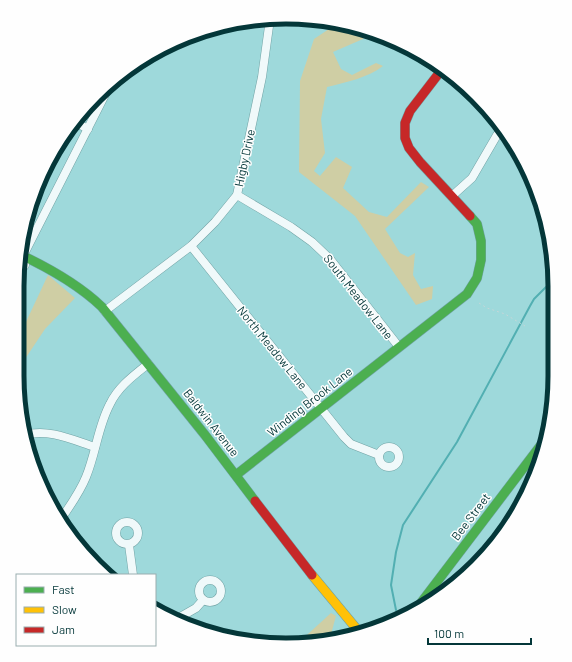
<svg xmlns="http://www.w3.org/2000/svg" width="572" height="662" font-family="Barlow,sans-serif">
<rect width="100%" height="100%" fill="#9ed9db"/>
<g fill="#cfcea4">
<path d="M338,23L356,26L369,31L363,39L333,52L341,69L352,75L376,63L383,66C367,78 347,82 327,87L321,119L325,153L314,171L320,176L336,157L352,167L343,188L369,212L387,217L421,182L429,187L385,229L400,253L408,257L415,253L413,275L421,289L433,286L432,299L416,305L355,216L299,172L300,81L314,39Z"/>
<path d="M48,275L75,298L45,329L17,371L18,339Z"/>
<path d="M331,613L336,616L331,634L327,640L304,644H297Z"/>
</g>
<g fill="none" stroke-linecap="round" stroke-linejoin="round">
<path stroke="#52afb2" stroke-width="2" d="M396,610L391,585L396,552L403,525L457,442L530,306L534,299L554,279"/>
<defs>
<g id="street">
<path d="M73,121L88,129"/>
<path d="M237,195L291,227L312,242L330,259L399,347"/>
<path d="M452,196L472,178L497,135L503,129"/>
<path d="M191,246L344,437L351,444L379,455"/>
<path d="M23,256L112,81"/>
<path d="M19,273L25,265L23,256"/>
<path d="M105,311L191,246L215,222L237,195L262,77L270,19"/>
<path d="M25,435C48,428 73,440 95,447"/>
<circle cx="389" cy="457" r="10"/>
<path d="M61,519C70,506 80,492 86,477C96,453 98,426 110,404C118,387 133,376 148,364"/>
<circle cx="127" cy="533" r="11"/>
<path d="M129,545L133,575"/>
<circle cx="210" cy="591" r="11"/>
<path d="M175,620L196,608L203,600"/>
</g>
<g id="fast">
<path d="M19,254C49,268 78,284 102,307L205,435L255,501"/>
<path d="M236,475L467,294L477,278L481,260V241L477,224L470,216"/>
<path d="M414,612L547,437"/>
</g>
<path id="slow" d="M312,575L360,633"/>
<g id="jam">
<path d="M443,68L410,111L405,123V138L409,148L420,162L470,216"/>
<path d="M255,501L312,575"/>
</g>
</defs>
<use href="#street" stroke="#71a3a5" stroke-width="9"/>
<use href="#fast" stroke="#71a3a5" stroke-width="10"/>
<use href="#slow" stroke="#71a3a5" stroke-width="10"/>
<use href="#jam" stroke="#71a3a5" stroke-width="10"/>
<path stroke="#c3d7d8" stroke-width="1" stroke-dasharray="2 3" stroke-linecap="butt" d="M479,303L487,308L505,314L525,326"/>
<use href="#street" stroke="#f0f9fa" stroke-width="8"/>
<use href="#fast" stroke="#4caf50" stroke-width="9"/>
<use href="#slow" stroke="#ffc107" stroke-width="9"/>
<use href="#jam" stroke="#c62828" stroke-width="9"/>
</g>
<g text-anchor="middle" stroke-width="3" stroke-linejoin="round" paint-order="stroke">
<g font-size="12" fill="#043739" stroke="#fefefe">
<text transform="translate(245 158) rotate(-78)" y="4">Higby Drive</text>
<text transform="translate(358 297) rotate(52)" y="4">South Meadow Lane</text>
<text transform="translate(272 348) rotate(51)" y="4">North Meadow Lane</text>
<text transform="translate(310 402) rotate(-38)" y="4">Winding Brook Lane</text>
<text transform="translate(211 423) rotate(52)" y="4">Baldwin Avenue</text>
<text transform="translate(471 517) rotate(-53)" y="4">Bee Street</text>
</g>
</g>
<path d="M0 0H572V662H0ZM286 24H286A262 262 0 0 1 548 286V376A262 262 0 0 1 286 638H286A262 262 0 0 1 24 376V286A262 262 0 0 1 286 24Z" fill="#fefefe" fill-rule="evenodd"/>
<path fill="none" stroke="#043739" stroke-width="5" d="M286 24H286A262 262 0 0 1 548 286V376A262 262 0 0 1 286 638H286A262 262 0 0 1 24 376V286A262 262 0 0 1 286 24Z"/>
<rect x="16" y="574" width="140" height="72" fill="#fefefe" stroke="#9aaeaf"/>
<rect x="24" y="587" width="20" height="6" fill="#4caf50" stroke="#9aaeaf"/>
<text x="52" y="594" font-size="12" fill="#043739">Fast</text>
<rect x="24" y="607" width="20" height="6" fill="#ffc107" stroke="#9aaeaf"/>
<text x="52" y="614" font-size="12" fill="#043739">Slow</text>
<rect x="24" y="627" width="20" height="6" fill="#c62828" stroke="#9aaeaf"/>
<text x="52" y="634" font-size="12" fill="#043739">Jam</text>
<path d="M428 638v6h103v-6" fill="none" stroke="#043739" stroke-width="2"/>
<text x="434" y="638" font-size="12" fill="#043739" stroke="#fefefe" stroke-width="3" paint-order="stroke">100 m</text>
</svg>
